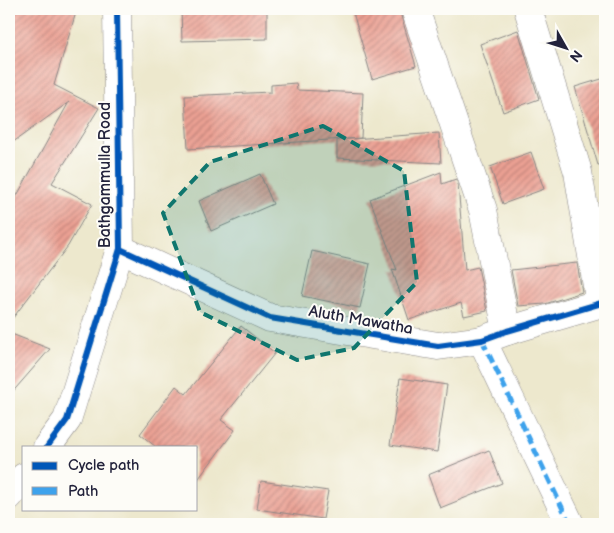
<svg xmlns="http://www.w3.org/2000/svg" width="614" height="533" font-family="'Balsamiq Sans',sans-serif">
<defs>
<pattern id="building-hatch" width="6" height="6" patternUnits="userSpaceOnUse" patternTransform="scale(1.25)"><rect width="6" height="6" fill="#eba093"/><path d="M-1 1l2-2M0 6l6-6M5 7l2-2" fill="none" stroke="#be8279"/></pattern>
</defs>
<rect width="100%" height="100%" fill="#fdfcf7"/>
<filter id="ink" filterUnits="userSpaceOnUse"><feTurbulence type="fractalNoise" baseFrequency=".02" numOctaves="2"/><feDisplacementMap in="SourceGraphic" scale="10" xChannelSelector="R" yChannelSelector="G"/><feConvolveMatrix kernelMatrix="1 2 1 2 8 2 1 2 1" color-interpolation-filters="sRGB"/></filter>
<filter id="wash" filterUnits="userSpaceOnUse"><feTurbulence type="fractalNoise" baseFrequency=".0096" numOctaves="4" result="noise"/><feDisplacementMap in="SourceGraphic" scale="20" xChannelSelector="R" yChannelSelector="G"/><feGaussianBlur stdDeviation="1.12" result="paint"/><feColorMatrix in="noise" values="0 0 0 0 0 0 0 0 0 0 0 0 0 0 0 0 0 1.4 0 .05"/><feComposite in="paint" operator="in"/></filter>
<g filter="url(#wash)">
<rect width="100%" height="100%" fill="#ede8cd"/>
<g id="blocks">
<g fill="url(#building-hatch)">
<path d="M9,9H77L54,85L99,108L52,183L92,204L68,246L9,323V210L69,102L9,145Z"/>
<path d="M181,9H267V39L182,41Z"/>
<path d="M352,9H399L416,66L372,79Z"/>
<path d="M518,30L539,99L503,112L480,44Z"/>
<path d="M605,78V164L598,165L575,87Z"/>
<path d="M296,83L297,90L363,93L361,138L188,149L185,96L271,92V85Z"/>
<path d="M439,133L441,163L337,158V140Z"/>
<path d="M531,152L544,189L503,204L490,167Z"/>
<path d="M441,172L442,184L456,179L458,184L465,270L478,267L487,311L464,316L461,303L409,320L392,269L397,270L370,199Z"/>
<path d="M260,174L273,204L211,231L199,201Z"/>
<path d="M312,251L370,264L360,308L302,296Z"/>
<path d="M577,263L582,292L545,304L518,306L511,270Z"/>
<path d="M241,326L275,353L221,420L235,430L196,482V447H156L140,434L176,386L186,394Z"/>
<path d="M9,333L50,349L9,396Z"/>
<path d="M400,378L447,385L437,452L390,445Z"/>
<path d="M489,450L502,483L440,508L428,475Z"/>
<path d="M261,481L328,491L323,519L257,509Z"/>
</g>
</g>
</g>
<g filter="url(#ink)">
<use href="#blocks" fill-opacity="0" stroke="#888584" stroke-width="1"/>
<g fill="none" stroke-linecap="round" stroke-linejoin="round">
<defs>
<g id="street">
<path d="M415,9L483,210L507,331"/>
<path d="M528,9L578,172L600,304"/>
<path d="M120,249L270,318L438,346L482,340L507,331L605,302"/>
<path d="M482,340L570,524"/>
<path d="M47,447L67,420L120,249L117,9"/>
<path d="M9,496L24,477"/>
</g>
</defs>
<use href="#street" stroke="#888584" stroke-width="29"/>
<use href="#street" stroke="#fff" stroke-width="28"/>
<path stroke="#3ea2ec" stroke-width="5" stroke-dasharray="10 5" stroke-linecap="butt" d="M482,340L570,524"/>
<defs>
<g id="cycleway">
<path d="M120,249L270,318L438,346L482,340L507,331L605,302"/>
<path d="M47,447L67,420L120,249L117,9"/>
</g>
</defs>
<use href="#cycleway" stroke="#fdfcf7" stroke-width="9"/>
<use href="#cycleway" stroke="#0057b8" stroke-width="6"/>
</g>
</g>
<path fill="#0f766e" fill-opacity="0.2" stroke="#0f766e" stroke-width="4" stroke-dasharray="10 6" stroke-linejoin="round" d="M323,126L404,171L417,282L354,348L297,360L200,312L163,213L210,162Z"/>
<g text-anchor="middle" stroke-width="4" stroke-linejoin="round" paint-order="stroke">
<g font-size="16" fill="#22223b" stroke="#fdfcf7">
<text transform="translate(104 175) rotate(-90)" y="6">Bathgammulla Road</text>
<text transform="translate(361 319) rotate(10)" y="6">Aluth Mawatha</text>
</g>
</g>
<rect width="614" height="533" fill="none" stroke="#fdfcf7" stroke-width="30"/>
<rect x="22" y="446" width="175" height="65" fill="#fdfcf7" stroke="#a5a5ac"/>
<rect x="32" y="462" width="25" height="8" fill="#0057b8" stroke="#a5a5ac"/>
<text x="68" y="470" font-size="15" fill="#22223b">Cycle path</text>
<rect x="32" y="487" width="25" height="8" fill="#3ea2ec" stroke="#a5a5ac"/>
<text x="68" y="496" font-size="15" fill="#22223b">Path</text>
<g transform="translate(566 48) rotate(129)" stroke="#fdfcf7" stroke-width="4" paint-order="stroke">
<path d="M0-4L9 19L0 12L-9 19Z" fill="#22223b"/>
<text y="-8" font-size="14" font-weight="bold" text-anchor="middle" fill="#22223b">N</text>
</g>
</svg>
